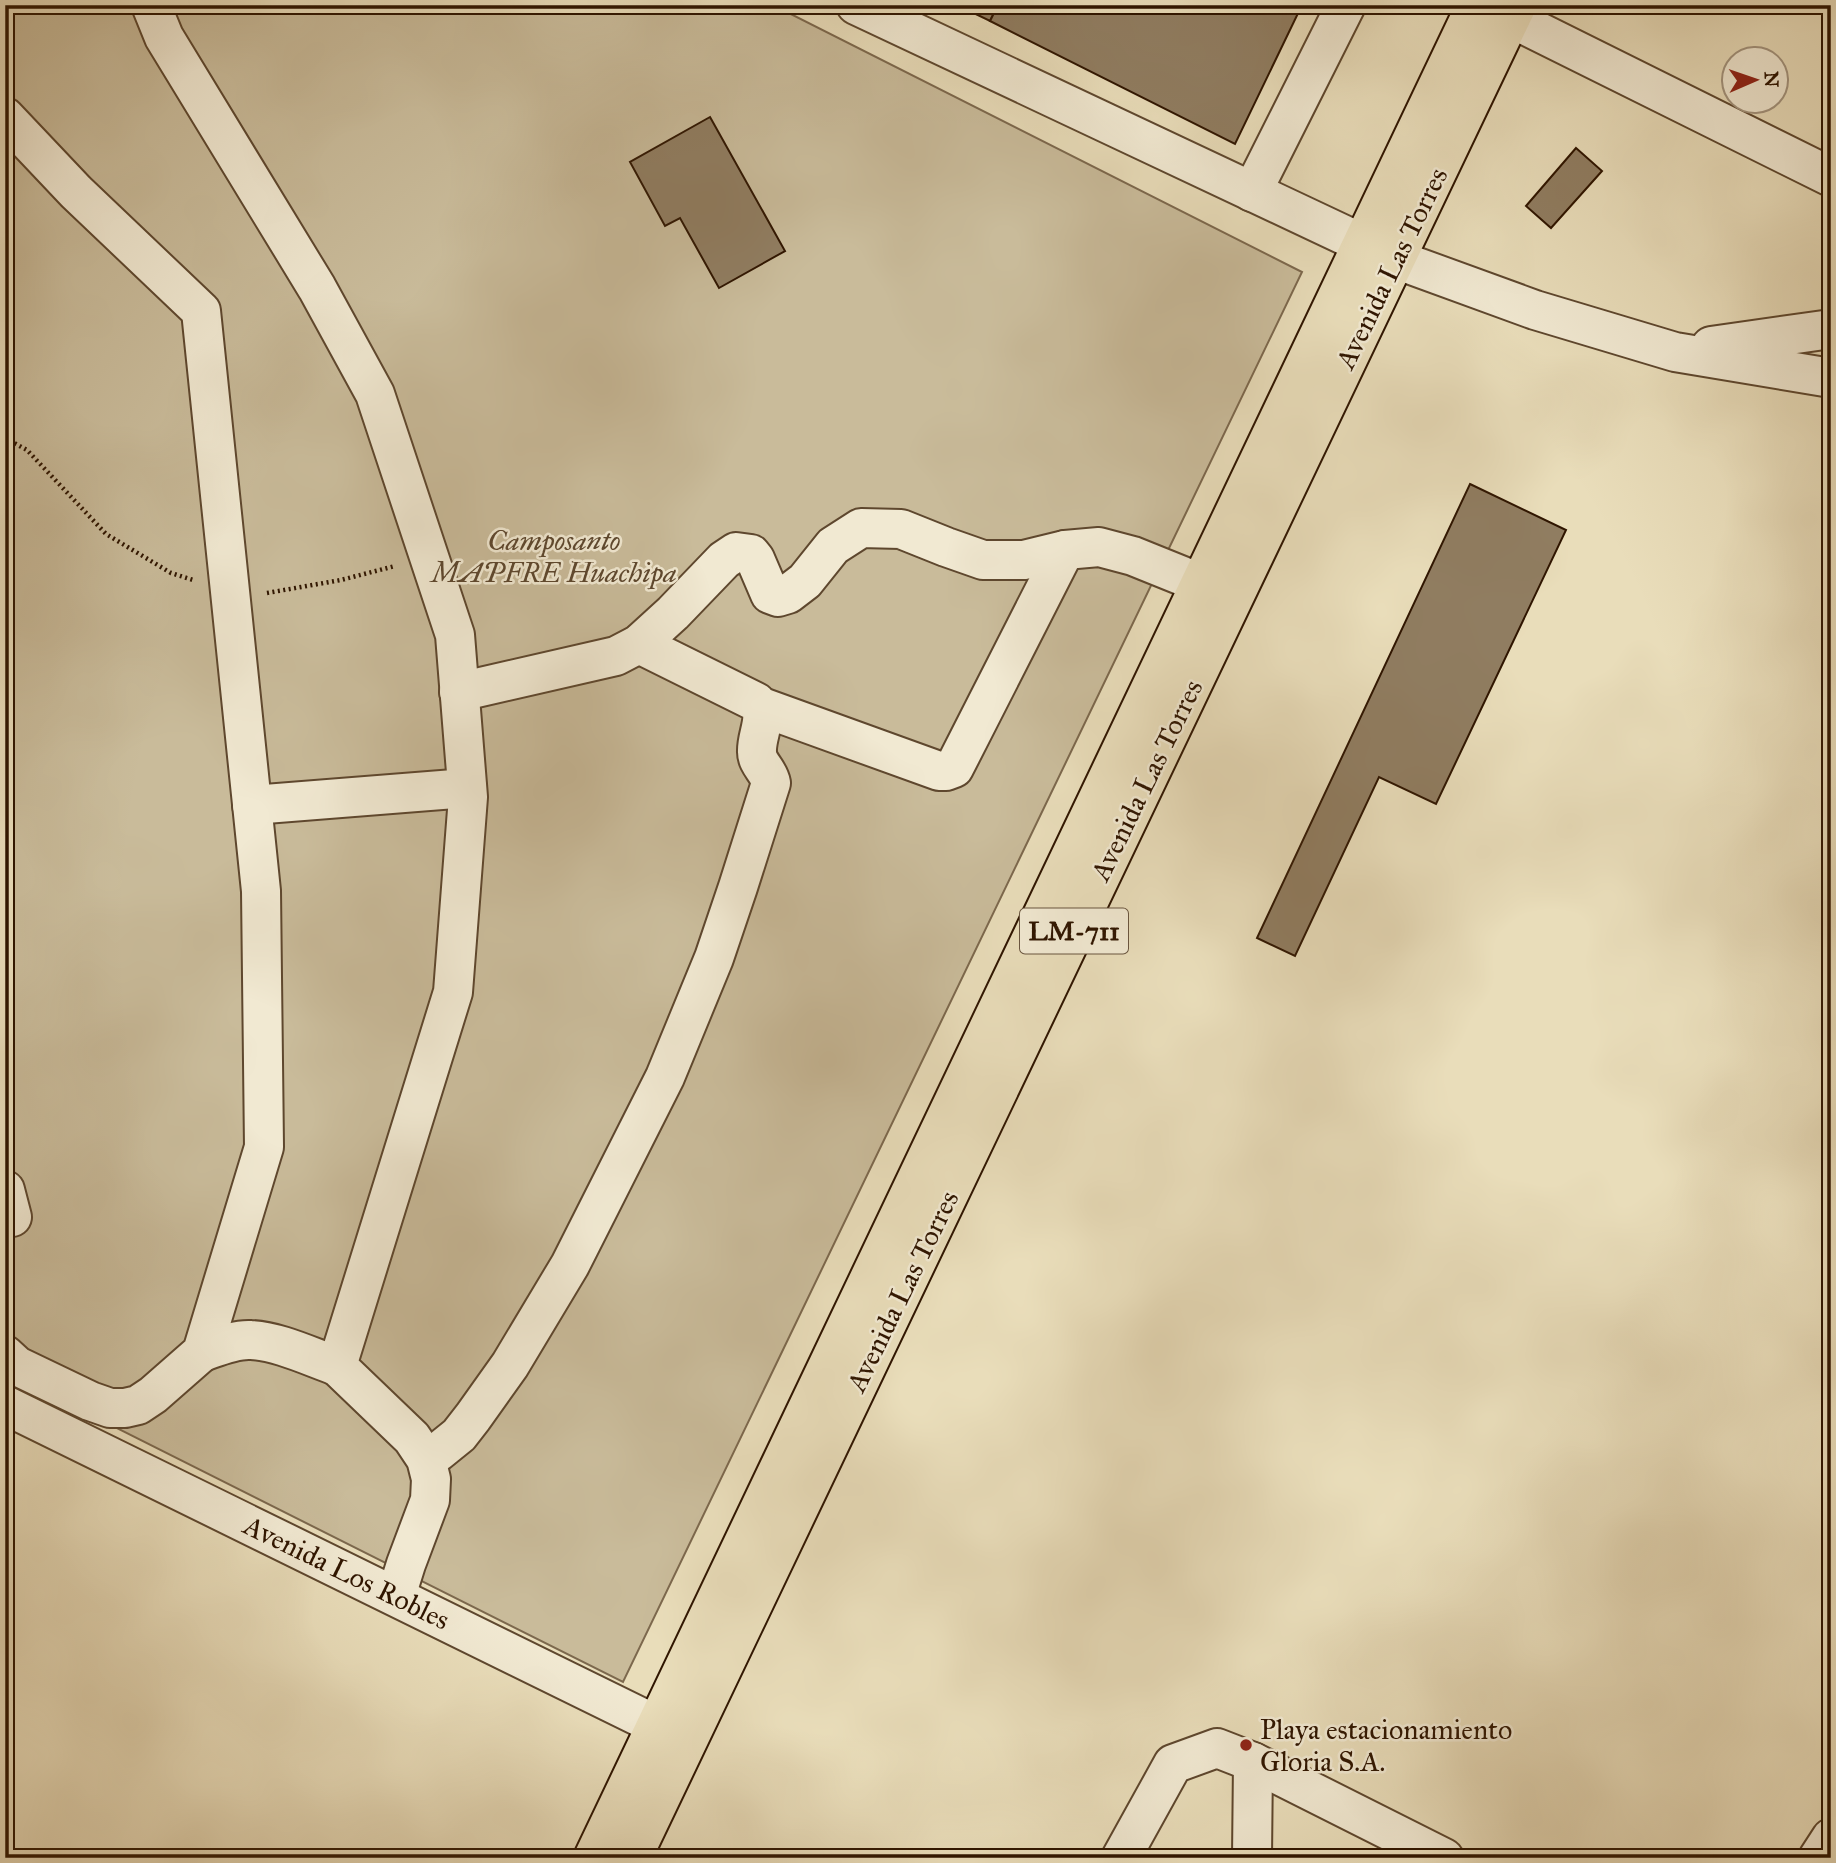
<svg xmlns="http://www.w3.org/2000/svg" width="1836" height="1863" font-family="'IM FELL Great Primer',serif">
<rect width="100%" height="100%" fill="#e9ddba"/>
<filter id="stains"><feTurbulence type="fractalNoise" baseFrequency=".00286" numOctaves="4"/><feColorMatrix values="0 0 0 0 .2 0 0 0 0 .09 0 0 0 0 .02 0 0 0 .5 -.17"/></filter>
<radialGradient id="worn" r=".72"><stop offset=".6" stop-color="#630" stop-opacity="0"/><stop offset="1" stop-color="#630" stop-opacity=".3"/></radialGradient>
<path fill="#c9bb9a" stroke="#7c684d" stroke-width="2" d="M5,5H773L1302,272L623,1682L5,1372Z"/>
<g fill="#907d61" stroke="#2f1500" stroke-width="2">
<path d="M957,5H998L990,21Z"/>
<path d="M998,5H1302L1235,144L990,21Z"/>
<path d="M710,117L785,251L719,288L680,218L665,226L630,162Z"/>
<path d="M1576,148L1602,171L1551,228L1526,206Z"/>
<path d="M1470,484L1566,530L1436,804L1379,777L1295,956L1257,938Z"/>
</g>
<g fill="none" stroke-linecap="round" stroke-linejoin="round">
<defs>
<g id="minor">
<path d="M151,5L164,37L317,288L375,394L455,635L468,797L453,992L337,1366L412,1438L426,1459L431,1479L430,1500L406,1564L396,1596"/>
<path d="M856,5L1395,259L1535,310L1675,352L1831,378"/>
<path d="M1511,18L1831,177"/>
<path d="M5,117L76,192L201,311L261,891L264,1147L202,1352L153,1395L138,1405L125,1408H110L90,1401L17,1366L5,1355"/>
<path d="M1252,192L1346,5"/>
<path d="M1711,346L1831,329"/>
<path d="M459,692L616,656L639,644L673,613L724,560L736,552L751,554L755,559L770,594L778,597L788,594L805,581L833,546L861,528L901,529L946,547L983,560H1024L1065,550L1099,547L1133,556L1200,583"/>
<path d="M762,707L939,771H946L954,768L1065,550"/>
<path d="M252,805L467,788"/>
<path d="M5,1190L12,1217"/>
<path d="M202,1352C217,1347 235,1339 251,1340C278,1341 311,1357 337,1366"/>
<path d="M5,1405L685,1739"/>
<path d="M426,1459L438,1452L459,1435L473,1417L510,1365L570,1265L665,1077L714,958L738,887L771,783C769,771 757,764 757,752C756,734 770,716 756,702L639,644"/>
<path d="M1121,1858L1173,1764L1217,1748L1253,1762L1444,1858"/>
<path d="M1252,1858L1253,1762"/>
<path d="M1818,1858L1831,1838"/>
</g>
<g id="major">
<path d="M593,1858L1476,5"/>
<path d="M632,1858L1517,5"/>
</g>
</defs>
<use href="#minor" stroke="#5e472e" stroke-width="42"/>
<use href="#major" stroke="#2f1500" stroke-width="42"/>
<g stroke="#2f1500" stroke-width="4.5" stroke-dasharray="2 3.5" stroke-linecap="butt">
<path d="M5,438L27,450L106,534L171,573L193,580"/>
<path d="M267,593L341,580L395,566"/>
</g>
<use href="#minor" stroke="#f1e9d2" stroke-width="38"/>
<use href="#major" stroke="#e9ddba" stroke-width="38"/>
</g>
<circle fill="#8f2418" stroke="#f1e9d2" stroke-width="2.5" cx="1246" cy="1745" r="7"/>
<g text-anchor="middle" stroke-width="5" stroke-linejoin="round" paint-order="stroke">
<rect fill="#f1e9d2" stroke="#69553f" stroke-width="2" x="1020" y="908.5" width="108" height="45" rx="5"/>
<g font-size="26" font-weight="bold" fill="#2f1500">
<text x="1074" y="940">LM-711</text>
</g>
<g font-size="28" fill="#2f1500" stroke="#f1e9d2">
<text transform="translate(1391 268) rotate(-64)" y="10">Avenida Las Torres</text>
<text transform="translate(1146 780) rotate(-64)" y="10">Avenida Las Torres</text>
<text transform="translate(902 1291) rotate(-64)" y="10">Avenida Las Torres</text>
<text transform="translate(347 1572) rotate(26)" y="10">Avenida Los Robles</text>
</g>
<g font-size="28" font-style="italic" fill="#5d472e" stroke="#f1e9d2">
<text x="554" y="550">Camposanto<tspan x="554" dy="32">MAPFRE Huachipa</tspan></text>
</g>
<g font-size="28" fill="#2f1500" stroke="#f1e9d2" text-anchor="start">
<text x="1260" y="1739">Playa estacionamiento<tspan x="1260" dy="32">Gloria S.A.</tspan></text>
</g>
</g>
<rect width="1836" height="1863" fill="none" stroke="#e9ddba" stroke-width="28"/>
<rect x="7" y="7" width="1822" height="1849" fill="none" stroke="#2f1500" stroke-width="3.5"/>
<rect x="14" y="14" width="1808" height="1835" fill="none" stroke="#2f1500" stroke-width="2"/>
<g transform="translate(1755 80) rotate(88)"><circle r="33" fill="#f1e9d2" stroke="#a3947e" stroke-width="2"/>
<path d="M0-5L12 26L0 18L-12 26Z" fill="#8f2418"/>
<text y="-10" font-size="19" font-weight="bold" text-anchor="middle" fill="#2f1500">N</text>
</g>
<rect width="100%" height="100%" filter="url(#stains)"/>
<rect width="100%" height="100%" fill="url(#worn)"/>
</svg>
